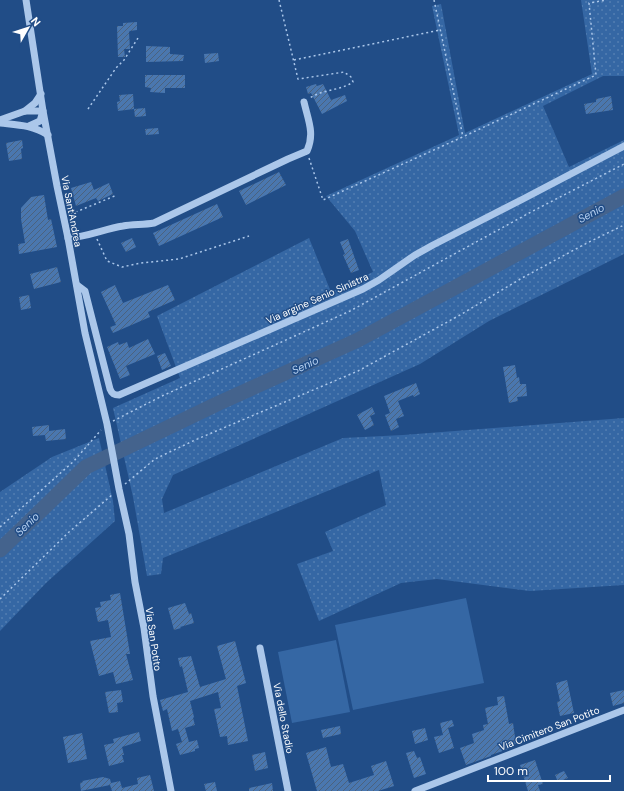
<svg xmlns="http://www.w3.org/2000/svg" width="624" height="791" font-family="'DM Sans',sans-serif">
<defs>
<pattern id="grass-dots" width="8" height="8" patternUnits="userSpaceOnUse"><rect width="8" height="8" fill="#3567a4"/><path d="M2 2h.1M6 6h.1" fill="none" stroke="#537eb2" stroke-width="1.8" stroke-linecap="round"/></pattern>
<pattern id="building-hatch" width="6" height="6" patternUnits="userSpaceOnUse"><rect width="6" height="6" fill="#4a77af"/><path d="M-1 1l2-2M0 6l6-6M5 7l2-2" fill="none" stroke="#4b627e"/></pattern>
</defs>
<rect width="100%" height="100%" fill="#214d87"/>
<g fill="url(#grass-dots)">
<path d="M581,0H624V76H603L543,106L569,167L624,140V254L489,321L420,364L173,475L162,499L164,513L343,438L403,435L624,418V585L530,591L437,579L401,583L319,621L297,564L333,551L325,532L386,505L379,470L163,558L161,574L147,576L133,497L113,408L180,378L157,316L309,238L331,292L373,272L355,231L326,196L459,135L432,6L441,4L465,133L592,74Z"/>
<path d="M99,438L113,501L115,521L46,583L0,631V492L52,457Z"/>
</g>
<g fill="#3567a4">
<path d="M466,598L484,683L353,710L335,625Z"/>
<path d="M336,640L350,712L292,723L278,652Z"/>
</g>
<g fill="none" stroke-linecap="round" stroke-linejoin="round">
<path stroke="#44638d" stroke-width="15" d="M0,550L86,467L219,403L358,340L624,196"/>
</g>
<g fill="url(#building-hatch)">
<path d="M137,22V30L130,31L129,32L130,49H124L125,57H118L117,26H123V23Z"/>
<path d="M146,46L170,47V54L184,55L183,61L146,62Z"/>
<path d="M218,53L219,61L205,63L204,54Z"/>
<path d="M145,75H185V88H165V93L150,92L151,88L145,87Z"/>
<path d="M316,84L317,86L323,84L331,100L345,95L347,101L322,114L311,93L308,94L306,87Z"/>
<path d="M133,94L134,109L118,111L117,102L120,101L119,95Z"/>
<path d="M611,96L613,110L586,114L584,104L596,102V99Z"/>
<path d="M145,108L146,116L135,117L134,109Z"/>
<path d="M158,128L159,134L146,135L145,129Z"/>
<path d="M22,140L23,148L21,149L22,159L9,161L6,143Z"/>
<path d="M279,172L286,185L246,205L239,191Z"/>
<path d="M91,182L94,190L109,183L113,194L98,201L96,198L76,206L71,188Z"/>
<path d="M44,195L48,220L51,219L57,247L19,254L18,244L25,243L21,219V208L31,197Z"/>
<path d="M217,204L223,217L159,246L153,233Z"/>
<path d="M132,238L136,247L126,252L121,243Z"/>
<path d="M348,239L359,270L351,273L343,255L345,254L340,242Z"/>
<path d="M57,267L61,282L34,289L30,274Z"/>
<path d="M115,285L123,303L168,285L175,300L148,312L150,317L113,333L110,327L116,325L101,292Z"/>
<path d="M29,295L31,308L21,310L19,297Z"/>
<path d="M148,339L155,354L126,366L130,375L120,379L107,347L118,342L119,345L127,342L129,348Z"/>
<path d="M165,353L171,366L162,370L157,356Z"/>
<path d="M515,365L517,378L519,377L520,384H526L527,396L517,397L518,401L509,403L503,367Z"/>
<path d="M416,383L420,394L414,397L413,395L398,401L404,416L396,419L399,427L391,431L385,415L390,413L384,396Z"/>
<path d="M372,407L375,414L370,416L374,425L365,430L357,415Z"/>
<path d="M49,425V431L65,429L66,439L46,441L45,435L33,436L32,427Z"/>
<path d="M120,593L130,654H126L133,680L116,684L113,672L99,676L90,641L111,637L108,620L98,622L95,608L101,607L100,602L111,600L110,595Z"/>
<path d="M185,603L189,614L191,613L194,623L180,627L181,628L174,630L168,608Z"/>
<path d="M235,641L246,683L237,686L248,741L228,745L227,736L220,737L214,709L221,708L218,692L190,701L194,717L193,718L195,725L185,728L189,742L197,740L199,748L195,749V751L180,755L176,744L182,742L178,729L172,731L167,709L163,711L160,700L188,692L182,666L180,667L178,658L191,656L200,687L226,679L217,646Z"/>
<path d="M567,680L574,713L560,716L557,702L560,701L556,683Z"/>
<path d="M121,690L123,702L117,703L118,712L109,713L105,692Z"/>
<path d="M624,690V703L613,706L610,693Z"/>
<path d="M504,696L509,724L513,723L516,744L514,745V747L491,755V756L466,765L460,748L474,743L472,734L484,730L483,725L488,724L485,708L498,705L497,697Z"/>
<path d="M452,720L454,726L448,728L454,748L439,753L434,737L443,735L440,723Z"/>
<path d="M340,726L341,734L323,738L321,730Z"/>
<path d="M425,728L428,740L415,744L412,731Z"/>
<path d="M139,732L141,741L122,747L124,755H122L124,762L109,766L104,745L114,743L113,739Z"/>
<path d="M82,733L87,759L68,763L63,737Z"/>
<path d="M326,747L331,767L343,764L349,783L374,775L371,766L386,761L394,786L378,791H317L306,753Z"/>
<path d="M414,751L417,758L420,757L426,774L414,778L406,753Z"/>
<path d="M265,752L268,768L255,771L252,755Z"/>
<path d="M535,760L543,784L538,785L540,791H528L520,765Z"/>
<path d="M564,771L568,778L558,782L555,775Z"/>
<path d="M150,775L154,791H112L110,785L81,791L80,783L83,782L82,781L103,777L110,779L111,783L120,781L122,788L138,784L137,778Z"/>
<path d="M215,782L217,791H206L204,784Z"/>
<path d="M272,783L273,791H249V788Z"/>
</g>
<g fill="none" stroke-linecap="round" stroke-linejoin="round">
<g stroke="#abc7ea" stroke-width="1.5" stroke-dasharray="2 3" stroke-linecap="butt">
<path d="M279,0L298,79L344,72L351,77L353,82C340,91 323,89 310,98"/>
<path d="M434,0L463,137"/>
<path d="M294,60L440,30"/>
<path d="M88,109L116,68L124,60L138,38"/>
<path d="M309,158L323,200L456,140L596,75L589,3L607,0"/>
<path d="M71,214L117,195"/>
<path d="M97,239L107,261L122,267L141,263L179,259L249,236"/>
<path d="M113,421L162,396L350,311L531,212L624,164"/>
<path d="M125,484L155,459L195,440L358,371L460,315L522,278L587,243L624,225"/>
<path d="M0,527L74,461L101,430"/>
<path d="M0,599L69,532L113,494"/>
</g>
<g stroke="#abc7ea" stroke-width="7">
<path d="M26,0L43,111L57,186L68,238L85,333L107,424L119,489L129,534L135,582L144,628L153,696L171,791"/>
<path d="M25,111L35,103L41,94"/>
<path d="M0,120L25,111H43L40,121L29,126"/>
<path d="M0,123C18,125 32,125 48,135"/>
<path d="M68,238C87,237 104,229 123,226C133,224 143,225 154,223L288,159L307,151C315,133 308,120 304,102"/>
<path d="M77,285L85,291L110,389C112,394 114,395 119,395L363,289L379,280L415,255L433,245L523,199L624,146"/>
<path d="M260,648L288,791"/>
<path d="M415,791L624,710"/>
</g>
</g>
<g text-anchor="middle" stroke-width="3" stroke-linejoin="round" paint-order="stroke">
<g font-size="10" fill="#fff" stroke="#214d87">
<text transform="translate(72 211) rotate(79)" y="4">Via Sant'Andrea</text>
<text transform="translate(317 298) rotate(-24)" y="4">Via argine Senio Sinistra</text>
<text transform="translate(154 639) rotate(82)" y="4">Via San Potito</text>
<text transform="translate(284 718) rotate(79)" y="4">Via dello Stadio</text>
<text transform="translate(549 728) rotate(-21)" y="4">Via Cimitero San Potito</text>
</g>
<g font-size="11" font-style="italic" fill="#b7d1f1" stroke="#214d87">
<text transform="translate(591 213) rotate(-28)" y="4">Senio</text>
<text transform="translate(305 365) rotate(-25)" y="4">Senio</text>
<text transform="translate(27 524) rotate(-44)" y="4">Senio</text>
</g>
</g>
<g transform="translate(28 28) rotate(51)" stroke="#214d87" stroke-width="3" paint-order="stroke">
<path d="M0-3L7 15L0 10L-7 15Z" fill="#ffffff"/>
<text y="-6" font-size="11" font-weight="bold" text-anchor="middle" fill="#ffffff">N</text>
</g>
<path d="M488 775v6h122v-6" fill="none" stroke="#ffffff" stroke-width="2"/>
<text x="494" y="775" font-size="12" fill="#ffffff" stroke="#214d87" stroke-width="3" paint-order="stroke">100 m</text>
</svg>
